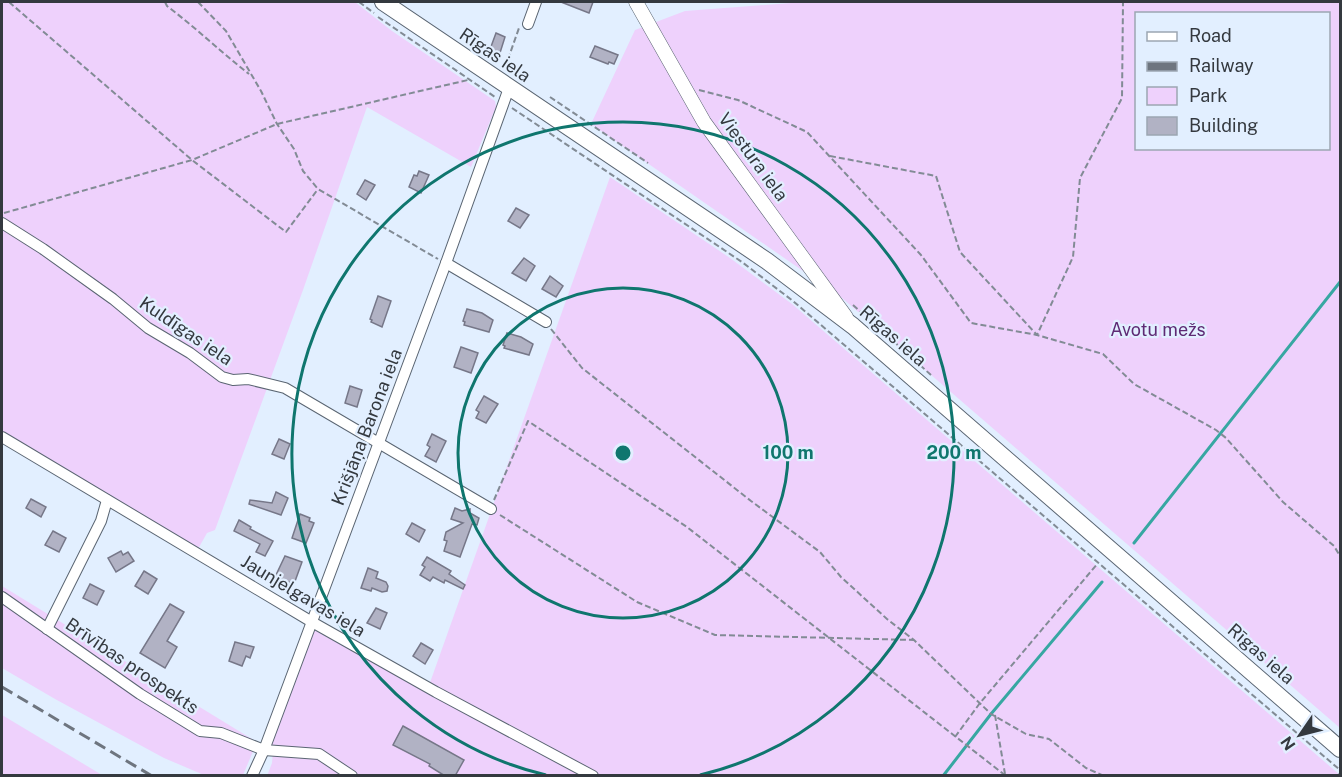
<svg xmlns="http://www.w3.org/2000/svg" width="1342" height="777" font-family="'Public Sans',sans-serif">
<rect width="100%" height="100%" fill="#e2efff"/>
<g fill="#eed1fc" fill-rule="evenodd">
<path d="M2,2H355L392,31L495,101L496,107L471,167L367,107L303,290L215,530L207,533L198,549L2,437Z"/>
<path d="M804,2H1340V728L842,298L591,124L635,30L685,11ZM1136,14H1328V148H1136Z"/>
<path d="M610,177L730,258L792,304L1340,775L267,776L272,763L273,751L264,750L314,630L427,691Z"/>
<path d="M2,586L257,742L243,775H204L164,758L55,699L2,668Z"/>
<path d="M2,715L102,775L6,776L2,773Z"/>
</g>
<g fill="none" stroke-linecap="round" stroke-linejoin="round">
<g stroke="#37a7a2" stroke-width="3">
<path d="M1134,543L1340,282"/>
<path d="M943,776L991,714L1102,582"/>
</g>
</g>
<g fill="#b1b2c4" stroke="#767788" stroke-width="1.5">
<path d="M561,2H593L589,13Z"/>
<path d="M496,33L505,37L499,56L489,52Z"/>
<path d="M595,46L618,55L614,64L609,62L608,64L590,57Z"/>
<path d="M419,171L429,175L421,193L409,187L414,175L417,176Z"/>
<path d="M365,180L375,185L366,200L357,194Z"/>
<path d="M516,208L529,215L520,228L508,221Z"/>
<path d="M524,258L535,266L526,281L512,273Z"/>
<path d="M550,276L563,286L556,297L542,289Z"/>
<path d="M378,296L391,301L382,327L371,322L372,320L370,319Z"/>
<path d="M467,309L482,313L493,320L489,332L464,325L465,322L463,321Z"/>
<path d="M507,333L521,337L533,344L529,355L504,348L505,346L503,345Z"/>
<path d="M461,347L478,353L471,373L454,367Z"/>
<path d="M350,386L362,390L357,407L345,403Z"/>
<path d="M484,396L498,404L486,423L476,418L479,412L476,410Z"/>
<path d="M432,434L446,441L436,462L425,456L430,447L427,445Z"/>
<path d="M279,439L290,444L284,459L272,454Z"/>
<path d="M276,492L288,498L281,515L249,504L250,500L272,503Z"/>
<path d="M31,499L46,507L41,517L26,508Z"/>
<path d="M455,508L462,511L470,509V513L479,518L477,525L472,524L460,557L444,551L447,541L444,540L446,532L463,523L451,519Z"/>
<path d="M300,514L310,518L309,521L314,523L306,543L292,538Z"/>
<path d="M239,520L251,527L250,529L273,541L265,556L256,552L260,544L234,531Z"/>
<path d="M412,523L425,530L419,542L406,534Z"/>
<path d="M53,531L66,538L59,552L45,545Z"/>
<path d="M121,551L123,555L128,552L134,561L116,572L108,558Z"/>
<path d="M285,556L302,562L294,584L275,577Z"/>
<path d="M427,557L451,571L449,574L465,585L463,589L445,580L444,583L433,577L430,581L420,575L425,567L422,565Z"/>
<path d="M368,568L378,572L376,578L386,582L388,586L387,591L382,592L372,588L371,591L361,588Z"/>
<path d="M144,571L157,579L148,594L135,586Z"/>
<path d="M90,584L104,591L97,605L83,598Z"/>
<path d="M170,604L184,612L167,641L177,647L165,668L140,653Z"/>
<path d="M376,608L387,613L380,629L367,623Z"/>
<path d="M235,642L254,647L250,658L246,656L242,666L229,661Z"/>
<path d="M421,643L433,650L425,664L413,656Z"/>
<path d="M403,726L464,760L455,776H445L429,766L430,764L393,745Z"/>
</g>
<g fill="none" stroke-linecap="round" stroke-linejoin="round">
<defs>
<g id="minor">
<path d="M528,24L536,2"/>
<path d="M2,223L43,249L113,299L148,328L190,353L222,377L233,380L248,379L285,388L491,509"/>
<path d="M446,263L546,322"/>
<path d="M2,437L312,622L436,692L593,776"/>
<path d="M2,597L140,694L200,731L221,733L264,750L319,754L352,776"/>
<path d="M47,629L101,521L107,500"/>
<path d="M252,776L264,750L446,263L509,88"/>
</g>
<path id="tertiary" d="M636,2L704,122L846,317"/>
<path id="primary" d="M383,2L767,261L853,326L1340,749"/>
</defs>
<use href="#minor" stroke="#5a6572" stroke-width="12"/>
<use href="#tertiary" stroke="#5a6572" stroke-width="15"/>
<use href="#primary" stroke="#5a6572" stroke-width="18"/>
<g stroke="#828b95" stroke-width="2" stroke-dasharray="6 3" stroke-linecap="butt">
<path d="M9,2L192,160L286,232L318,189"/>
<path d="M165,2L167,6C196,28 221,52 249,74"/>
<path d="M198,2L226,31L261,91L277,124L294,149L303,171L318,189L438,259"/>
<path d="M359,2L374,13"/>
<path d="M378,17L495,97"/>
<path d="M502,66L507,62L519,28"/>
<path d="M699,90L738,100L807,132L921,255L971,323L1037,335L1103,354L1134,384L1216,430L1226,438L1283,502L1334,546L1340,556"/>
<path d="M550,97L648,163"/>
<path d="M512,108L742,262L793,301L1340,770"/>
<path d="M830,156L936,176L960,252L1037,335L1073,257L1080,178L1122,98L1123,2"/>
<path d="M4,213L192,160L277,124L468,80"/>
<path d="M853,305L931,375"/>
<path d="M551,329L582,368L751,501L820,552L841,577L887,619L914,640L991,714L1026,734L1049,739L1086,768L1104,776"/>
<path d="M494,500L528,421L687,527L1006,776"/>
<path d="M500,515L637,602L715,635L914,640"/>
<path d="M995,715L1005,774"/>
<path d="M955,737L980,703L1098,563"/>
<path d="M1338,776L1340,773"/>
</g>
<use href="#minor" stroke="#fff" stroke-width="10"/>
<use href="#tertiary" stroke="#fff" stroke-width="14"/>
<use href="#primary" stroke="#fff" stroke-width="16"/>
<path stroke="#6e757f" stroke-width="3" stroke-dasharray="12 6" stroke-linecap="butt" d="M2,687L152,776"/>
</g>
<g fill="none" stroke="#0f766e" stroke-width="3">
<circle cx="623" cy="453" r="165"/>
<path d="M546 775A331 331 0 1 1 700 775"/>
</g>
<g text-anchor="middle" stroke-width="4.5" stroke-linejoin="round" paint-order="stroke">
<g font-size="18" fill="#34393f" stroke="#e2efff">
<text transform="translate(495 55) rotate(34)" y="6">Rīgas iela</text>
<text transform="translate(753 157) rotate(54)" y="6">Viestura iela</text>
<text transform="translate(186 331) rotate(34)" y="6">Kuldīgas iela</text>
<text transform="translate(893 336) rotate(41)" y="6">Rīgas iela</text>
<text transform="translate(367 427) rotate(-69)" y="6">Krišjāņa Barona iela</text>
<text transform="translate(303 596) rotate(31)" y="6">Jaunjelgavas iela</text>
<text transform="translate(1261 654) rotate(41)" y="6">Rīgas iela</text>
<text transform="translate(132 666) rotate(34)" y="6">Brīvības prospekts</text>
</g>
<g font-size="18" fill="#5e2a74" stroke="#e2efff">
<text x="1158" y="336">Avotu mežs</text>
</g>
</g>
<circle cx="623" cy="453" r="9" fill="#0f766e" stroke="#e2efff" stroke-width="3"/>
<g font-size="18" text-anchor="middle" font-weight="bold" fill="#0f766e" stroke="#e2efff" stroke-width="4.5" stroke-linejoin="round" paint-order="stroke">
<text x="788" y="459">100 m</text>
<text x="954" y="459">200 m</text>
</g>
<rect width="1342" height="777" fill="none" stroke="#34393f" stroke-width="6"/>
<rect x="1135" y="12" width="195" height="138" fill="#e2efff" stroke="#9ca6b2" stroke-width="1.5"/>
<rect x="1147" y="32" width="30" height="9" fill="#ffffff" stroke="#9ca6b2" stroke-width="1.5"/>
<text x="1189" y="42" font-size="18" fill="#34393f">Road</text>
<rect x="1147" y="62" width="30" height="9" fill="#6e757f" stroke="#9ca6b2" stroke-width="1.5"/>
<text x="1189" y="72" font-size="18" fill="#34393f">Railway</text>
<rect x="1147" y="87" width="30" height="18" fill="#eed1fc" stroke="#9ca6b2" stroke-width="1.5"/>
<text x="1189" y="102" font-size="18" fill="#34393f">Park</text>
<rect x="1147" y="117" width="30" height="18" fill="#b1b2c4" stroke="#9ca6b2" stroke-width="1.5"/>
<text x="1189" y="132" font-size="18" fill="#34393f">Building</text>
<g transform="translate(1300 735) rotate(235)" stroke="#e2efff" stroke-width="4.5" paint-order="stroke">
<path d="M0-4.5L10 22L0 15L-10 22Z" fill="#34393f"/>
<text y="-9" font-size="16" font-weight="bold" text-anchor="middle" fill="#34393f">N</text>
</g>
</svg>
